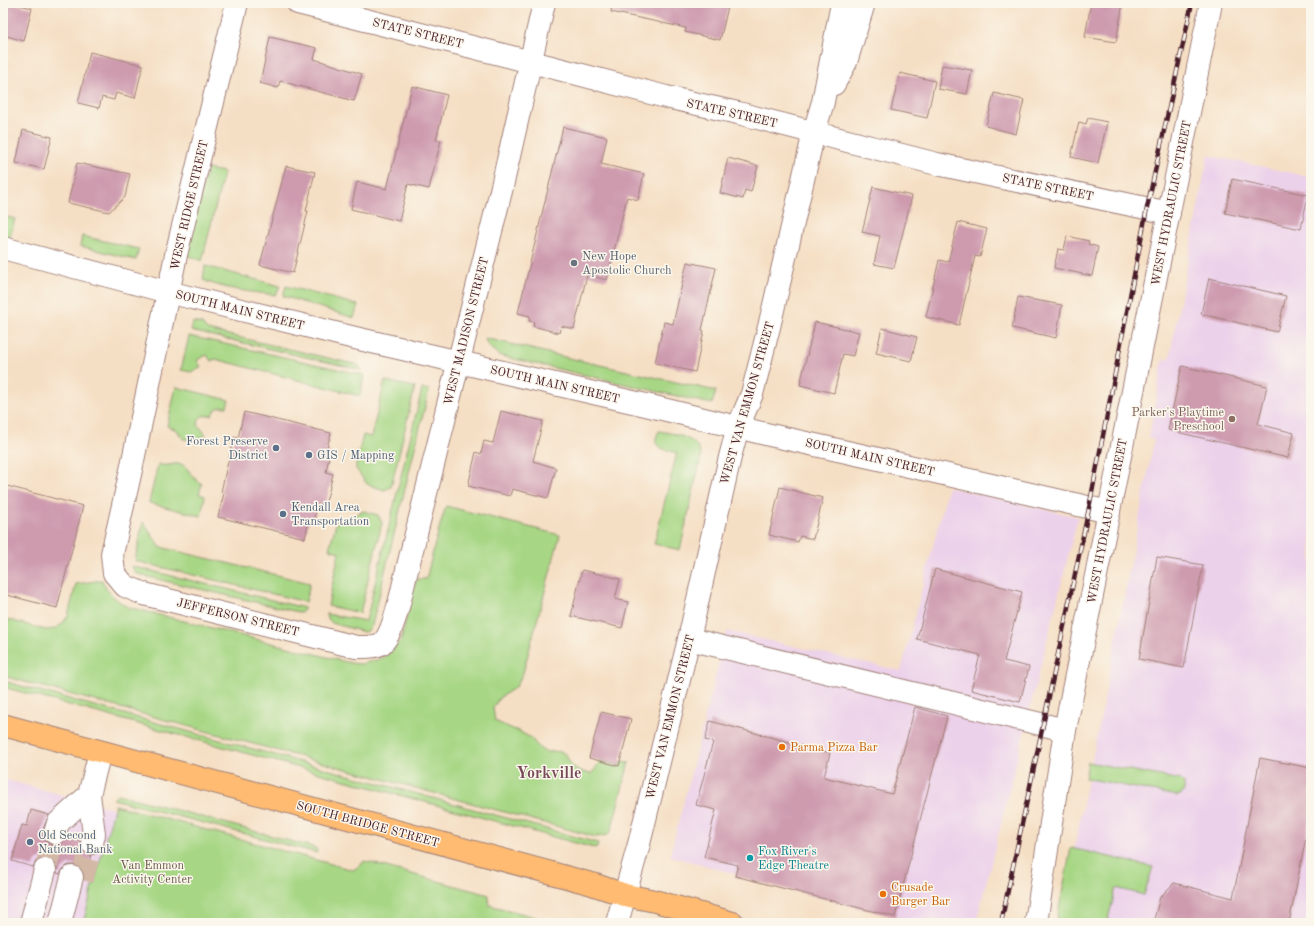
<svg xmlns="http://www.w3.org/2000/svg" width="1314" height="926" font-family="'Old Standard TT',serif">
<rect width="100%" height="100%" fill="#fbf7ec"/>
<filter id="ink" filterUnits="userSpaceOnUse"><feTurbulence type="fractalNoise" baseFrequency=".025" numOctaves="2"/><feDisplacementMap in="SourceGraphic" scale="8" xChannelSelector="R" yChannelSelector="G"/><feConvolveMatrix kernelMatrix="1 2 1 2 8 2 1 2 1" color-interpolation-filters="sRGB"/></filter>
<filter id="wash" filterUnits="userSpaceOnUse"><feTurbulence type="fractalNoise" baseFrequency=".012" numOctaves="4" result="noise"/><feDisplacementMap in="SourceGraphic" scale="16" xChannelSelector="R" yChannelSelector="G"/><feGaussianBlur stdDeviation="0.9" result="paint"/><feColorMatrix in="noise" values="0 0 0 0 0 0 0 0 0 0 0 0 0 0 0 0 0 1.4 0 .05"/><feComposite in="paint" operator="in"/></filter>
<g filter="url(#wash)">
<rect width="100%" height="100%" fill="#f5dfc4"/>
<g fill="#ecd1ea">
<path d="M1208,155L1311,177V923H1059L1109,676L1154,440L1149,438L1163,359L1169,360Z"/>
<path d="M948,487L1078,517L976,923H917L670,856L727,631L901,671Z"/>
<path d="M3,779L114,809L83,923H3Z"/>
</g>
<g fill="#a7d785" stroke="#787b58">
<path d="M207,169L224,172L202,261L186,255Z"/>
<path d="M3,216L15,219L9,239L3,237Z"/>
<path d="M82,236L139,249L136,260L80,246Z"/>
<path d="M205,266L280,286L276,295C252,292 226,290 203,280Z"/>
<path d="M286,286L358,305L354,318L283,296Z"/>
<path d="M193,322L202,324L207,330L358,365L362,370L191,331Z"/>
<path d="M189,336L364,375L360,396L215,359L211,361L207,355L197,360L201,367L191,372L181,370Z"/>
<path d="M485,338L573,359L716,391L712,404L501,356C493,351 487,347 485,338Z"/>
<path d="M385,381L415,387L391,487L384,490L367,484L356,469V464L363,435L371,437Z"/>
<path d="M176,387L229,400L227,407C219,406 215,408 212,415L202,416L199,419L198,425L206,435L195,440L185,439H183L177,430L167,426Z"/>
<path d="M422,389L429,390L372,625L369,630L364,632L332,623L329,620L326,614L366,621Z"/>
<path d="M659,431C676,434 699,437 701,457L680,550L654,544L677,453C665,449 649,449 659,431Z"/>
<path d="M158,464C161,465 165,466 168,465C172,465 176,463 181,464C188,466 192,479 202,484L199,494L205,496L201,516L149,503Z"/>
<path d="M446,506L560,535L523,673L516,687L499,698L493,708L495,721C506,727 519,730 529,737C534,740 537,747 542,750C549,755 559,748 565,754C567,756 568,760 570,763C575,770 582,772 591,774L601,761L619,766L621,761L629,762L611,831L608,835L596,837L3,676V620L6,619L46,630L55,629L62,624L68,616L76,584L102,580C107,592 117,601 128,607L351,663L361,664L380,659L388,654L401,640L416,579H426L438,532Z"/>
<path d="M364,511L378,515L382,523L360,613L328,606L339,552L329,549L337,520C352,521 352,515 364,511Z"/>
<path d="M143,522L160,547L310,583L306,602L135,561Z"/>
<path d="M131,566L305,608L302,612H298L144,576L136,573Z"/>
<path d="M3,681L598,843L597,848L590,847L3,687Z"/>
<path d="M1088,762L1181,780L1184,783V790L1182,794L1177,796L1085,778Z"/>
<path d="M118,794L316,848L317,853L113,799Z"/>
<path d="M115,805L353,870L361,865L364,861L489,895V905L559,923H83Z"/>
<path d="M1071,848L1153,867L1144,895L1116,888L1107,923H1056Z"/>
</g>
<g id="blocks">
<g fill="#cd9aae">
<path d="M5,3H11L32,8L24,41L3,35V13Z"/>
<path d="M612,3H729L720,40L685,32L686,28L611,12Z"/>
<path d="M1091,3H1123L1116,42L1085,37Z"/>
<path d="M270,37L317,48L314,59L362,74L354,101L280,81L278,88L260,83Z"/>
<path d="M90,52L143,65L135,98L116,93L114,100L102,97L99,108L78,103Z"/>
<path d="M942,65L972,70L967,94L938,89Z"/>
<path d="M900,73L935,81L927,118L891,110Z"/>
<path d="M412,86L447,95L436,140H441L429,189L408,184L399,221L351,209L357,182L387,189Z"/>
<path d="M994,93L1024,100L1016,134L986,126Z"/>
<path d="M1088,118L1107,122L1098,163L1071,157L1079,122L1086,124Z"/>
<path d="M563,127L607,137L601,164L644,174L638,200L627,197L607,280L587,275L574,329L561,326L559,333L533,326L534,322L529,321L530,316L518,313Z"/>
<path d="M23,130L52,137L44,169L16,163Z"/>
<path d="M728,158L758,166L751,192L745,190L743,199L720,193Z"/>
<path d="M77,163L130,174L125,197L109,212L68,203Z"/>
<path d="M286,166L315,172L306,211H308L293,273L260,265Z"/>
<path d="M1232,179L1308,195L1301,229L1225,213Z"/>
<path d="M873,187L912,196L894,268L874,264L880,236L862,232Z"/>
<path d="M958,222L987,229L980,257L975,256L959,325L926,317L939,260L948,262Z"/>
<path d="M1067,236L1089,241L1088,244L1098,247L1092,276L1054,268L1058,249L1064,250Z"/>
<path d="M687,262L716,268L702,330L704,331L695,372L655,363L664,322L673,324Z"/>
<path d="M1209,278L1286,296L1277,332L1201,314Z"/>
<path d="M1018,297L1062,305L1056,338L1012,328Z"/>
<path d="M815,322L859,332L853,356L843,354L834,393L800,385Z"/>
<path d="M882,328L917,337L911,361L876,353Z"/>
<path d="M1182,366L1267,386L1258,424L1294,433L1288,458L1168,430Z"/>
<path d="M501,411L543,421L533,461L556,468L548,498L512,489L510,496L468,486L476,452L481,454L484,441L493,443Z"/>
<path d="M244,412L331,433L326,451L330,452L326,472L333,474L330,487L325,505L318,504L313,522L309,521L305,538L218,517L224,493L221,492L226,470L234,437L238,438Z"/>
<path d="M3,485L83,506L57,608L3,594Z"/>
<path d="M780,487L823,498L813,539L800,536L798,542L769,535Z"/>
<path d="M1157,557L1203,565L1184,668L1139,659Z"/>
<path d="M935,569L1022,592L1004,661L1029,667L1020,702L971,690L980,655L917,639Z"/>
<path d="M582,570L620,579L615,599L628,602L622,628L571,616Z"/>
<path d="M915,707L947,716L895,917L735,876L738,865L704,857L716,810L696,805L713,742L705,740L710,721L830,753L824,777L892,794Z"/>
<path d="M601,712L631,719L619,766L589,758Z"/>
<path d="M1260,758L1311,768V812L1289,923H1153L1160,897L1174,883L1233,898Z"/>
<path d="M31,810L49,815L43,829V835L46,841L51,845H58L63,842L67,837L80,840V846L83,852L91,855L84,880V873L81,868L76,865H68L63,869L60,874L57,873V867L54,861L48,858H42L36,861L33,867L12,861L22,825L27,826Z"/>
</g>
</g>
</g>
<g filter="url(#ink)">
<use href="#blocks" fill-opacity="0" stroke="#a07f78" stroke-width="1"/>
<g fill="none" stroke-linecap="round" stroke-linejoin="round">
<g stroke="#d3b9a5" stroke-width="22" stroke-dasharray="22 11" stroke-linecap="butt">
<path d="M45,870L55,833"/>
<path d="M82,880L92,843"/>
</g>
<defs>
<g id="minor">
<path d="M237,3L176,255L131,470L112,554L114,573L125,586L144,594L356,647C364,647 373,648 381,644C394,635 402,590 406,574L501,191L544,3"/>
<path d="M298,3L551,67L666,97L738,113L937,164L1169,213"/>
<path d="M834,84L846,62L864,3"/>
<path d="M3,248L168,292L355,338L650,406L770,435L874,458L1109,512"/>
<path d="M689,639L1065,730"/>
<path d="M89,795L94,834L92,843"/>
<path d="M55,833L58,823L89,795L100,752"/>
<path d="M31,923L45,870"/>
<path d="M60,923L72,877"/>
<path d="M617,923L639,844L689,639L730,457L738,427L752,394L769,327L814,132L823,102L842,3"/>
<path d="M1036,923L1065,730L1211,3"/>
</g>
<path id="highway" d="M3,725L592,884L625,895L655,901L733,923"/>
</defs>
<use href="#minor" stroke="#a07f78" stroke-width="24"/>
<use href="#highway" stroke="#a07f78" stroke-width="24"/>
<use href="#minor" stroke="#fff" stroke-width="22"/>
<use href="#highway" stroke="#febb71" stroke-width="22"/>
<defs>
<path id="rail" d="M1001,923L1089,508L1147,208L1192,3"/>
</defs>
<use href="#rail" stroke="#4a1f2b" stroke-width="4.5"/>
<use href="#rail" stroke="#fbf7ec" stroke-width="3" stroke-dasharray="9" stroke-linecap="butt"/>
</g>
</g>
<circle fill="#6b7280" stroke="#fbf7ec" stroke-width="1.5" cx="574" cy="263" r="4"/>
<circle fill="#8d6e63" stroke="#fbf7ec" stroke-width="1.5" cx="1232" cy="419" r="4"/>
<g fill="#5c6f8a" stroke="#fbf7ec" stroke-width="1.5">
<circle cx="276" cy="448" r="4"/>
<circle cx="309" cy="455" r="4"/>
<circle cx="283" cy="514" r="4"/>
<circle cx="30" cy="842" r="4"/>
</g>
<g fill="#e8710a" stroke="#fbf7ec" stroke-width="1.5">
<circle cx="782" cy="747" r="4"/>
<circle cx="883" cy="894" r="4"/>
</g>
<circle fill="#0f9aa8" stroke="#fbf7ec" stroke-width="1.5" cx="750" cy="858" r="4"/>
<g text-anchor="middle" stroke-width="3" stroke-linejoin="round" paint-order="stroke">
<g font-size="12" fill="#4a1f2b" stroke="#fbf7ec">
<text transform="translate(418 33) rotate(14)" y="4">STATE STREET</text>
<text transform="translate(732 113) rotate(13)" y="4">STATE STREET</text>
<text transform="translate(1048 187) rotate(12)" y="4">STATE STREET</text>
<text transform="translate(1171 203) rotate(-79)" y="4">WEST HYDRAULIC STREET</text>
<text transform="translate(189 205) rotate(-77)" y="4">WEST RIDGE STREET</text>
<text transform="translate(240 310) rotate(14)" y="4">SOUTH MAIN STREET</text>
<text transform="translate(466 331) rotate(-76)" y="4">WEST MADISON STREET</text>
<text transform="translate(555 384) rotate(13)" y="4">SOUTH MAIN STREET</text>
<text transform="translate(747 403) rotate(-74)" y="4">WEST VAN EMMON STREET</text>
<text transform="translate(870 457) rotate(13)" y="4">SOUTH MAIN STREET</text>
<text transform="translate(1107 521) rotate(-79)" y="4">WEST HYDRAULIC STREET</text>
<text transform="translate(238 617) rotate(14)" y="4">JEFFERSON STREET</text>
<text transform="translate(670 717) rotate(-76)" y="4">WEST VAN EMMON STREET</text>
<text transform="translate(368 824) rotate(15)" y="4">SOUTH BRIDGE STREET</text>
</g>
<g font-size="12" fill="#5b616d" stroke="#fbf7ec" text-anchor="start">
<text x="582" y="260">New Hope<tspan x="582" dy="14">Apostolic Church</tspan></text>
</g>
<g font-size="12" fill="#785e54" stroke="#fbf7ec" text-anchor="end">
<text x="1224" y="416">Parker's Playtime<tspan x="1224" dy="14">Preschool</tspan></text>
</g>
<g font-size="12" fill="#4e5e75" stroke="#fbf7ec" text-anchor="start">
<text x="268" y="445" text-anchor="end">Forest Preserve<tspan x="268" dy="14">District</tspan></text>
<text x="317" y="459">GIS / Mapping</text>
<text x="291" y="511">Kendall Area<tspan x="291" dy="14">Transportation</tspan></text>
<text x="38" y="839">Old Second<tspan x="38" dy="14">National Bank</tspan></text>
</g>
<g font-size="12" fill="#c56008" stroke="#fbf7ec" text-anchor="start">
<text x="790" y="751">Parma Pizza Bar</text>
<text x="891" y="891">Crusade<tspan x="891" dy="14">Burger Bar</tspan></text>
</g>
<g font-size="12" fill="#0d838f" stroke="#fbf7ec" text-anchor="start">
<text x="758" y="855">Fox River's<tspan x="758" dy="14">Edge Theatre</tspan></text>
</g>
<g font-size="12" fill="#665646" stroke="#fbf7ec">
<text x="152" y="869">Van Emmon<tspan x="152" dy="14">Activity Center</tspan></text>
</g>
<g font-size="16" font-weight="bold" fill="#784a59" stroke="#fbf7ec">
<text x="549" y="778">Yorkville</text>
</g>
</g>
<rect width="1314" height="926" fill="none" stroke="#fbf7ec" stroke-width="16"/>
</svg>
